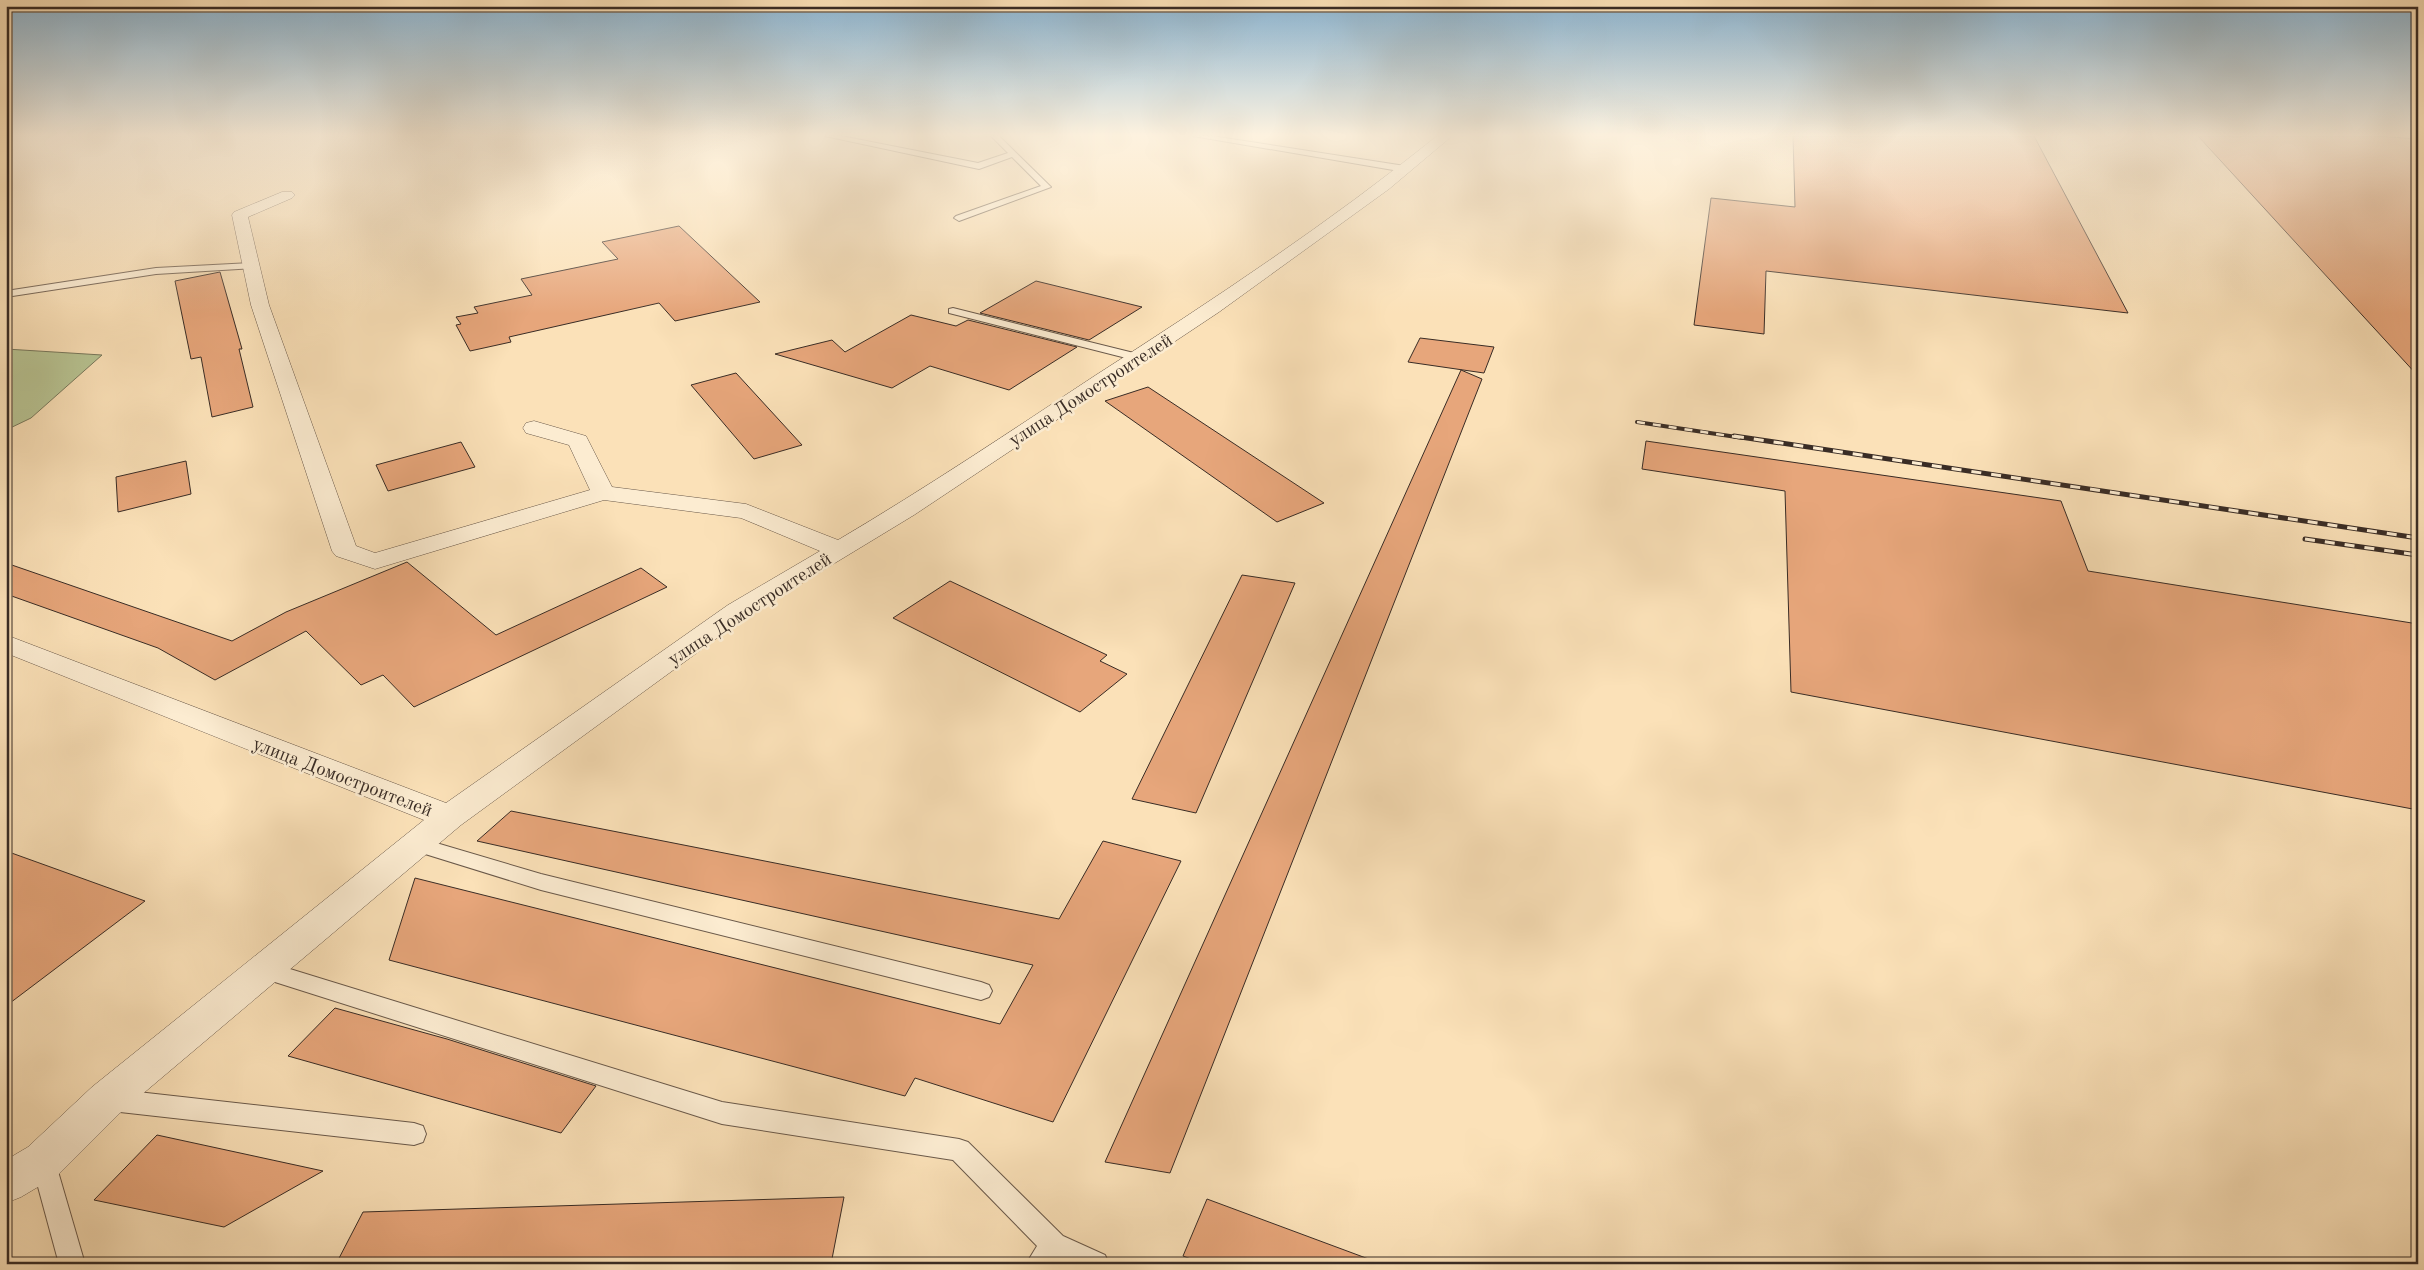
<svg xmlns="http://www.w3.org/2000/svg" width="2424" height="1270" font-family="'Old Standard TT',serif">
<rect width="100%" height="100%" fill="#fbe1b8"/>
<filter id="stains"><feTurbulence type="fractalNoise" baseFrequency=".004" numOctaves="4"/><feColorMatrix values="0 0 0 0 .2 0 0 0 0 .09 0 0 0 0 .02 0 0 0 .5 -.17"/></filter>
<radialGradient id="worn" r=".72"><stop offset=".6" stop-color="#630" stop-opacity="0"/><stop offset="1" stop-color="#630" stop-opacity=".3"/></radialGradient>
<path fill="#b8c493" stroke="#78785c" d="M6,349L102,355L31,418L6,430Z"/>
<g fill="#e7a67b" stroke="#392c25">
<path d="M1793,136H2034L2128,313L1766,271L1764,334L1694,325L1711,198L1795,207Z"/>
<path d="M2198,136H2376L2418,139V376Z"/>
<path d="M679,226L760,302L675,321L659,303L509,337L511,342L470,351L456,325L461,324L456,317L478,313L474,307L532,295L521,279L618,259L602,242Z"/>
<path d="M220,272L242,349H239L253,407L212,417L201,357L191,359L175,281Z"/>
<path d="M1036,281L1142,307L1089,340L980,313Z"/>
<path d="M911,315L956,326L968,320L1077,347L1009,390L930,366L892,388L775,354L832,340L845,352Z"/>
<path d="M1420,338L1494,347L1484,373L1408,362Z"/>
<path d="M1461,370L1482,379L1170,1173L1105,1162Z"/>
<path d="M736,373L802,445L754,459L691,385Z"/>
<path d="M1148,387L1324,503L1277,522L1105,401Z"/>
<path d="M1646,441L2061,501L2088,571L2418,624V810L1791,692L1785,491L1642,469Z"/>
<path d="M461,442L475,467L388,491L376,465Z"/>
<path d="M186,461L191,494L118,512L116,477Z"/>
<path d="M407,562L496,635L641,568L667,587L414,707L383,675L361,685L306,631L215,680L158,648L6,594V563L232,641L286,612Z"/>
<path d="M1242,575L1295,583L1196,813L1132,799Z"/>
<path d="M950,581L1107,655L1100,661L1127,674L1080,712L893,618Z"/>
<path d="M511,811L1059,919L1103,841L1181,861L1053,1122L915,1078L905,1096L389,960L415,878L1000,1024L1033,965L477,841Z"/>
<path d="M6,851L145,901L6,1006Z"/>
<path d="M335,1008L447,1039L596,1086L561,1133L288,1056Z"/>
<path d="M157,1135L323,1171L224,1227L94,1200Z"/>
<path d="M844,1197L831,1264H336L363,1212Z"/>
<path d="M1207,1199L1374,1261V1264H1204L1183,1256Z"/>
</g>
<g fill="none" stroke-linecap="round" stroke-linejoin="round">
<defs>
<g id="lane">
<path d="M825,136H841L978,163L1008,153L991,136H999L1051,187L959,221L954,218L956,216L1041,186L1012,157L979,169Z"/>
<path d="M1193,136H1212L1405,166L1409,169L1405,172Z"/>
<path d="M251,263L256,266L255,268L156,274L6,297V291L156,268Z"/>
<path d="M953,308L1142,355L1144,357L1138,361L949,313V309Z"/>
<path d="M416,837L541,874L981,982L989,985L992,991L989,997L981,1000L541,890L409,849L406,844L409,839Z"/>
<path d="M264,961L722,1102L959,1139L968,1142L1063,1236L1105,1255L1109,1264H1066L1058,1260L1056,1264H1026L1037,1246L953,1160L722,1124L256,976L253,970L256,964Z"/>
<path d="M111,1089L414,1123L423,1126L426,1134L423,1142L414,1145L111,1111L103,1107L99,1100L103,1093Z"/>
<path d="M43,1150L52,1153L55,1161L85,1264H59L31,1161L34,1153Z"/>
</g>
<path id="street" d="M1437,136H1452L1389,189L1219,312L914,515L746,617L461,825L120,1113L58,1175L21,1197L6,1203V1160L28,1147L92,1087L424,820L6,653V635L446,803L728,605L820,551L741,518L604,500L375,569L336,556L332,551L251,305L232,215L234,212L282,192H292L295,195L292,198L248,217L269,305L356,546L375,553L590,490L569,445L526,433L523,428L526,423L534,421L586,436L612,487L746,504L838,540C926,488 1011,431 1096,375C1213,300 1329,223 1437,136Z"/>
</defs>
<use href="#lane" stroke="#6a594a" stroke-width="2"/>
<use href="#street" stroke="#6a594a" stroke-width="1"/>
<use href="#lane" fill="#fcecd1" fill-rule="evenodd"/>
<use href="#street" fill="#fcecd1" fill-rule="evenodd"/>
<defs>
<path id="rail-far1" d="M1637,422L1743,438"/>
<g id="rail">
<path d="M1734,436L2418,538"/>
<path d="M2305,539L2418,555"/>
</g>
</defs>
<use href="#rail-far1" stroke="#392c25" stroke-width="4"/>
<use href="#rail" stroke="#392c25" stroke-width="5"/>
<use href="#rail-far1" stroke="#fcecd1" stroke-width="2.5" stroke-dasharray="8" stroke-linecap="butt"/>
<use href="#rail" stroke="#fcecd1" stroke-width="3" stroke-dasharray="10" stroke-linecap="butt"/>
</g>
<linearGradient id="sky" x2="0" y2="1"><stop stop-color="#8cb7d5"/><stop offset="0.43" stop-color="#fdf2df"/><stop offset="1" stop-color="#fdf2df" stop-opacity="0"/></linearGradient>
<rect width="2424" height="314" fill="url(#sky)"/>
<g text-anchor="middle" stroke-width="5" stroke-linejoin="round" paint-order="stroke">
<g font-size="19" fill="#392c25" stroke="#fcecd1">
<text transform="translate(1090 389) rotate(-33)" y="7">улица Домостроителей</text>
<text transform="translate(749 608) rotate(-33)" y="7">улица Домостроителей</text>
<text transform="translate(343 776) rotate(21)" y="7">улица Домостроителей</text>
</g>
</g>
<rect width="2424" height="1270" fill="none" stroke="#fbe1b8" stroke-width="25"/>
<rect x="8" y="8" width="2409" height="1255" fill="none" stroke="#392c25" stroke-width="2.5"/>
<rect x="12" y="12" width="2399" height="1245" fill="none" stroke="#392c25"/>
<rect width="100%" height="100%" filter="url(#stains)"/>
<rect width="100%" height="100%" fill="url(#worn)"/>
</svg>
